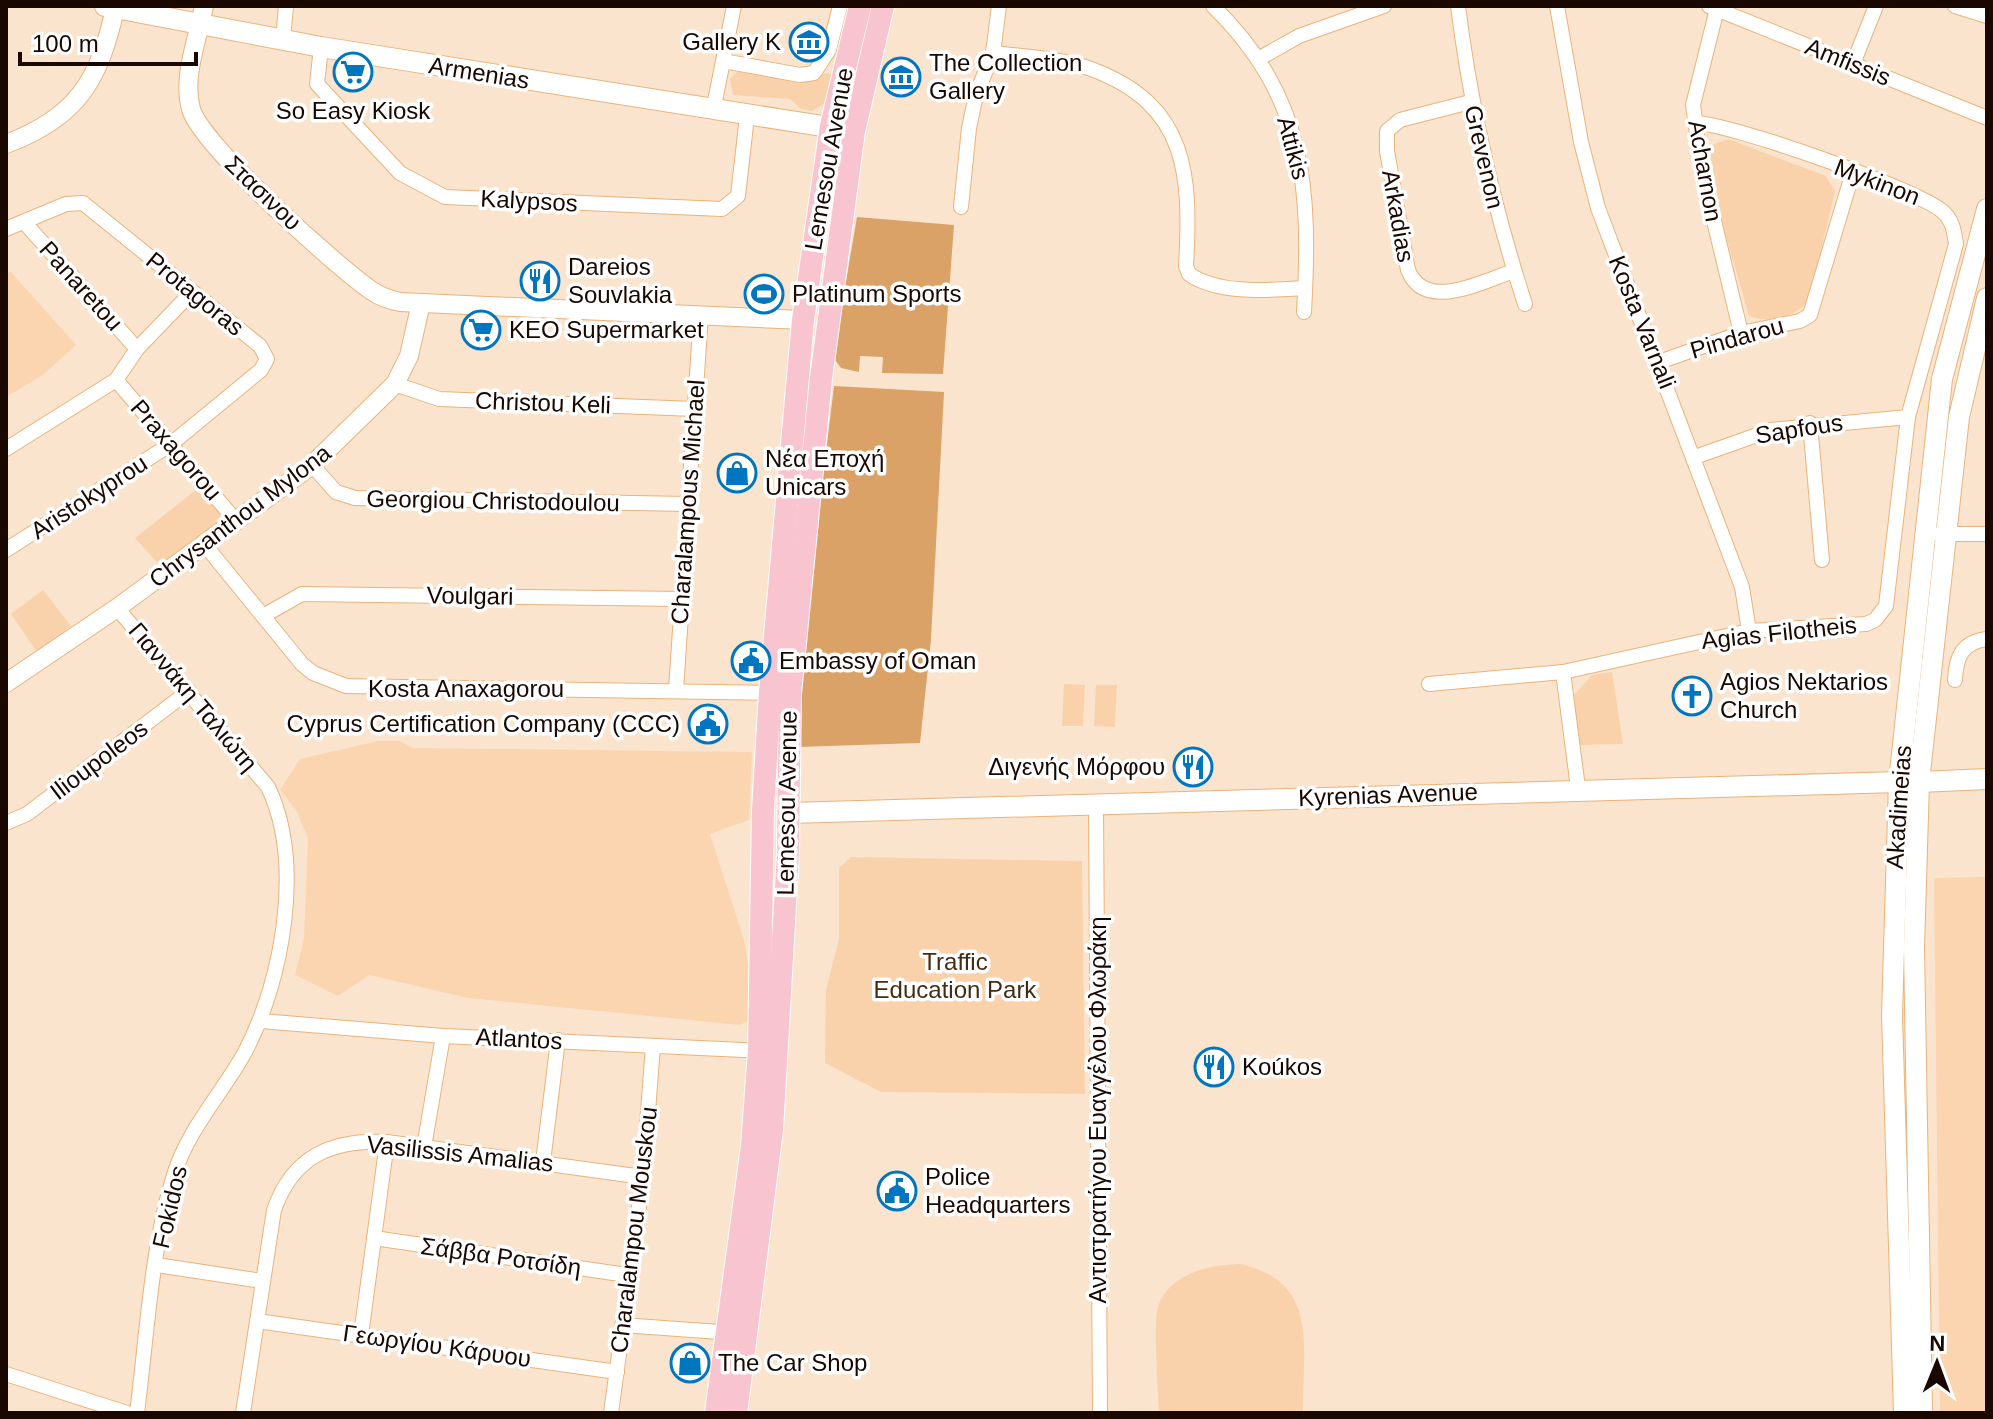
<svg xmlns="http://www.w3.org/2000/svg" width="1993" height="1419" font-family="Helvetica,sans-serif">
<rect width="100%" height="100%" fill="#fbe4ce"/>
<g fill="#fad5b0">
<path d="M10,271L76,345L44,374L6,397V275Z"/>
<path d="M378,741H400L413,748L752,752L749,820L710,834L744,940L751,981V1019L740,1025L468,998L369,975L338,996L295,975L304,939L308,838L296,810L280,790L300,759Z"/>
<path d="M1987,877V1413H1940L1934,878Z"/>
</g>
<g fill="#f9d2ab">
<path d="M738,71L811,82L825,73L832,74L829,101L812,111L801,109L790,99L733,95L730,79Z"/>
<path d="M1728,139L1826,176L1835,191L1809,301C1794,317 1770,324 1749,316L1723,226L1710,153L1712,145Z"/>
<path d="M201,486L231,520L164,570L135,538Z"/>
<path d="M43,590L71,626L37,652L11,614Z"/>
<path d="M1612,672L1623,744L1578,745L1574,695L1592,675Z"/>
<path d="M1064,684L1085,685L1083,726H1062Z"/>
<path d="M1096,685H1117L1115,727L1094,726Z"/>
<path d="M851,857L1082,861L1085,1094L881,1092L825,1063L826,990L839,939V868Z"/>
<path d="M1240,1264C1321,1282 1302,1348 1303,1413H1159C1158,1392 1153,1323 1158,1307C1169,1273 1209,1265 1240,1264Z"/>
</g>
<g fill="#daa267">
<path d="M857,217L954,225L943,374L882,373L883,357L860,356L859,372L841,368L833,357Z"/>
<path d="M834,386L944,392L931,639L920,743L797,747L801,659Z"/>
</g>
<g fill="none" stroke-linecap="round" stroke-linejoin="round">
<defs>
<g id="minor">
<path d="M1213,6C1306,97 1311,189 1304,312"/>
<path d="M1458,6C1471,110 1493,205 1525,304"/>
<path d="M1557,6L1581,142L1598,208L1742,587L1749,631"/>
<path d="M1709,6L1987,118"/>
<path d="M1955,6L1987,16"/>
<path d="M1717,9L1693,105L1702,171L1741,333"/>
<path d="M283,40L286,6"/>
<path d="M321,47L317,84L400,173L445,197L722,209L738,196L747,116"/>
<path d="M993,53C1025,57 1061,58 1091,69C1189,105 1191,176 1186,266L1189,274C1219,295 1270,290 1305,288"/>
<path d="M1260,58L1299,36L1384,6"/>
<path d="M723,61L800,75L814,73L829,50L840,6"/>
<path d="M1853,64L1876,6"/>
<path d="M1470,102L1400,120L1387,131V151L1408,270C1425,313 1483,281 1514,271"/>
<path d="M713,111L734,6"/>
<path d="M961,207L969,128L976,95L993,53L999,6"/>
<path d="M24,222L137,349"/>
<path d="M6,229L66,204L83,203L260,346L267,359L261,370L171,444L6,550"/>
<path d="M1659,362L1741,333L1800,321L1810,315L1853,172"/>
<path d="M116,380L236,521"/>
<path d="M395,384L439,399L695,409"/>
<path d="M1810,423L1822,560"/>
<path d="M6,449L116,380L137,349L192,292"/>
<path d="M1695,457L1771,430L1908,417"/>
<path d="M312,465L336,492L355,498L688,504"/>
<path d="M1939,534H1987"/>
<path d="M205,545L302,664L313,673L346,686L777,693"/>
<path d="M117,608L268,787C304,862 283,980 245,1052C223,1092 189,1128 175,1172C151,1246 147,1336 137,1413"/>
<path d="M263,616L302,594L682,599"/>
<path d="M1563,672L1578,788"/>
<path d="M1955,680C1956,657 1962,642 1987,639"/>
<path d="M1429,684L1563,672L1749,631L1866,624L1875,620L1886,606L1908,417L1956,244C1954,231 1953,220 1942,211C1916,189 1730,123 1695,123"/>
<path d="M676,690L701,314"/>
<path d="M1096,806L1100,1413"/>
<path d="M6,823L27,814L189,691"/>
<path d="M261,1021L443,1036L765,1051"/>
<path d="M424,1147L443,1036"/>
<path d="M543,1162L558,1040"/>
<path d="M374,1238L627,1275"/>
<path d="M157,1265L262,1281"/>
<path d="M257,1321L617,1372"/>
<path d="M622,1325L734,1333"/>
<path d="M361,1335L387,1142"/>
<path d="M6,1374L127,1413"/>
<path d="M243,1413L274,1210C293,1156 332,1139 387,1142L643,1177"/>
<path d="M611,1413L643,1177L653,1046"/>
</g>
<g id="tertiary">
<path d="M204,6C198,39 182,76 191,109C201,145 336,266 372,291C381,297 390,300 400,302L803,320"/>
<path d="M6,144C78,117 99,80 115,9"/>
<path d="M6,683L117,608L312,465L395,384L409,356L421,303"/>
</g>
<g id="secondary">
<path d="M105,6L321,47L854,131"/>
<path d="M1919,782L1987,779"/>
<path d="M789,813L1899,782"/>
<path d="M1904,1413L1892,1015L1899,782L1942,379L1987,209"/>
<path d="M1922,1413L1914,948L1919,782L1959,417L1987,298"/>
</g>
<g id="primary">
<path d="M716,1413L752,1146L759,1051L763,810L770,692L803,320L831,126L860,6"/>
<path d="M736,1413L772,1130L788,853L790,694L821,378L854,131L883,6"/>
</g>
</defs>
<use href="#minor" stroke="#e9b37a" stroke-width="16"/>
<use href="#tertiary" stroke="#e9b37a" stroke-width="20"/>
<use href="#secondary" stroke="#e9b37a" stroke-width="22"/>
<use href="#primary" stroke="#fff" stroke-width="24"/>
<use href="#minor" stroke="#fff" stroke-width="14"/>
<use href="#tertiary" stroke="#fff" stroke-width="18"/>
<use href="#secondary" stroke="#fff" stroke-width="20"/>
<use href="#primary" stroke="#f8c4cf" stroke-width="22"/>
</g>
<defs>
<symbol id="museum-ring" viewBox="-11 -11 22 22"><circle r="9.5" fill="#fff" stroke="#0176c0" stroke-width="1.5"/><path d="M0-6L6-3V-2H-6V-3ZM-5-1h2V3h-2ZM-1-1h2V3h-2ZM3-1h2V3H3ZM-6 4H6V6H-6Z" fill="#0176c0"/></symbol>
<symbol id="supermarket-ring" viewBox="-11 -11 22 22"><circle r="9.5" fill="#fff" stroke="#0176c0" stroke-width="1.5"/><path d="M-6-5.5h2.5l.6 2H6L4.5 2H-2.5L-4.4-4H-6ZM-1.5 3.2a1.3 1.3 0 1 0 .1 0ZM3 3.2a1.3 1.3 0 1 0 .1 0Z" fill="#0176c0"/></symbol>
<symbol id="restaurant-ring" viewBox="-11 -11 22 22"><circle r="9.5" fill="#fff" stroke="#0176c0" stroke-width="1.5"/><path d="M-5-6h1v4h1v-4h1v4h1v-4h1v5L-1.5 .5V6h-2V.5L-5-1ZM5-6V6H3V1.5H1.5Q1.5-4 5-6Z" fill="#0176c0"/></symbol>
<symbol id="stadium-ring" viewBox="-11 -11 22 22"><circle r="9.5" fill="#fff" stroke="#0176c0" stroke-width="1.5"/><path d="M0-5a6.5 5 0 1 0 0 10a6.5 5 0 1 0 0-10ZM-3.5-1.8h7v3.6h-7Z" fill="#0176c0"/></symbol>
<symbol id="shop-ring" viewBox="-11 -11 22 22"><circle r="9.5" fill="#fff" stroke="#0176c0" stroke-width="1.5"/><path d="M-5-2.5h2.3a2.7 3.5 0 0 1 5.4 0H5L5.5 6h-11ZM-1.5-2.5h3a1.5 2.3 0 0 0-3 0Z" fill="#0176c0"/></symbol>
<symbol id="civic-ring" viewBox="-11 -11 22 22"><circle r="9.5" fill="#fff" stroke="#0176c0" stroke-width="1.5"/><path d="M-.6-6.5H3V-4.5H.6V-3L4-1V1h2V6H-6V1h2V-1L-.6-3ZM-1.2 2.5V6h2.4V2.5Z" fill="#0176c0"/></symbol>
<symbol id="church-ring" viewBox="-11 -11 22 22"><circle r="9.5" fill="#fff" stroke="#0176c0" stroke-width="1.5"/><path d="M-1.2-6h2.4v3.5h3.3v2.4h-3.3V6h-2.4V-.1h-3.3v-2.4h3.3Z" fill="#0176c0"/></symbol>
</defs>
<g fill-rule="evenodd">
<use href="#museum-ring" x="787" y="20" width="44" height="44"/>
<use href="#supermarket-ring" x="331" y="50" width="44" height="44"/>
<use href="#museum-ring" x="879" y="55" width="44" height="44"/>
<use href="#restaurant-ring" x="518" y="259" width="44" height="44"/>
<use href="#stadium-ring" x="742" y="272" width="44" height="44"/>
<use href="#supermarket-ring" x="459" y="308" width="44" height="44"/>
<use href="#shop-ring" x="715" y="451" width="44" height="44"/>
<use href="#civic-ring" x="729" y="639" width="44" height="44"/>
<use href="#church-ring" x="1670" y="674" width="44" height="44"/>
<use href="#civic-ring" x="686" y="702" width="44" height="44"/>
<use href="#restaurant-ring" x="1171" y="745" width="44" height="44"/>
<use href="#restaurant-ring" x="1192" y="1045" width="44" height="44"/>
<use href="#civic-ring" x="875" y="1169" width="44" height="44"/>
<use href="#shop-ring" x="668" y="1341" width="44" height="44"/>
</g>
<g text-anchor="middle" stroke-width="7" stroke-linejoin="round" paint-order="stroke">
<g font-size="24" fill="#190700" stroke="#fff" text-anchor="start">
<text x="781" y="50" text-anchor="end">Gallery K</text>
<text x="929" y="71">The Collection<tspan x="929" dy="28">Gallery</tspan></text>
<text x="353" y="119" text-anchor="middle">So Easy Kiosk</text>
<text x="568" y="275">Dareios<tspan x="568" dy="28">Souvlakia</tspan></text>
<text x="792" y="302">Platinum Sports</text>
<text x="509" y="338">KEO Supermarket</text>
<text x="765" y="467">Νέα Εποχή<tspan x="765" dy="28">Unicars</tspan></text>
<text x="779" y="669">Embassy of Oman</text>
<text x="1720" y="690">Agios Nektarios<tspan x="1720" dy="28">Church</tspan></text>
<text x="680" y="732" text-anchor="end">Cyprus Certification Company (CCC)</text>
<text x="1165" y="775" text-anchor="end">Διγενής Μόρφου</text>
<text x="1242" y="1075">Koúkos</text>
<text x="925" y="1185">Police<tspan x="925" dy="28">Headquarters</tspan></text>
<text x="718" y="1371">The Car Shop</text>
</g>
<g font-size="24" fill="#190700" stroke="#fff">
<text transform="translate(1848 62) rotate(22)" y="8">Amfissis</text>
<text transform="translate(479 73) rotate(9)" y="8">Armenias</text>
<text transform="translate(1293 148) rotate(75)" y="8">Attikis</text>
<text transform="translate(1484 157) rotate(77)" y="8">Grevenon</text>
<text transform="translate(829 159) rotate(-80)" y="8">Lemesou Avenue</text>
<text transform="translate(1705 171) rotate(80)" y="8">Acharnon</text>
<text transform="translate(1877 182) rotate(21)" y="8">Mykinon</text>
<text transform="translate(263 193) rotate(44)" y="8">Στασινου</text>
<text transform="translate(529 201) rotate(3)" y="8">Kalypsos</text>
<text transform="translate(1398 216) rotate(80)" y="8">Arkadias</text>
<text transform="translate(81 286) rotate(48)" y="8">Panaretou</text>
<text transform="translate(195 294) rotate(39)" y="8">Protagoras</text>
<text transform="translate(1642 322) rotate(68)" y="8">Kosta Varnali</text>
<text transform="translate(1737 338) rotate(-16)" y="8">Pindarou</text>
<text transform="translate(543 403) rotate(2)" y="8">Christou Keli</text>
<text transform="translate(1799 429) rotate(-9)" y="8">Sapfous</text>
<text transform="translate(176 450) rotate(49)" y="8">Praxagorou</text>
<text transform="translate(89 497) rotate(-33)" y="8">Aristokyprou</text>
<text transform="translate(493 501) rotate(1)" y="8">Georgiou Christodoulou</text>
<text transform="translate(688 502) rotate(-86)" y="8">Charalampous Michael</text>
<text transform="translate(240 516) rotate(-37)" y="8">Chrysanthou Mylona</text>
<text transform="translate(470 596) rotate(1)" y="8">Voulgari</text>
<text transform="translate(1779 633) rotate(-6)" y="8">Agias Filotheis</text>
<text x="466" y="697">Kosta Anaxagorou</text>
<text transform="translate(193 697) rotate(50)" y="8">Γιαννάκη Ταλιώτη</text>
<text transform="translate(99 760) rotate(-37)" y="8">Ilioupoleos</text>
<text transform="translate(1388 795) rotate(-2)" y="8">Kyrenias Avenue</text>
<text transform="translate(787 803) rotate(-89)" y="8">Lemesou Avenue</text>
<text transform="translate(1899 807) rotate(-86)" y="8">Akadimeias</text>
<text transform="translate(519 1039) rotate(3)" y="8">Atlantos</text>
<text transform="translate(1098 1110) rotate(-90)" y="8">Αντιστρατήγου Ευαγγέλου Φλωράκη</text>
<text transform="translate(460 1154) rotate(6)" y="8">Vasilissis Amalias</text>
<text transform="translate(170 1207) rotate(-77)" y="8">Fokidos</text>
<text transform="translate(634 1230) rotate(-83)" y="8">Charalampou Mouskou</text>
<text transform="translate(501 1257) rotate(8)" y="8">Σάββα Ροτσίδη</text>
<text transform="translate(437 1346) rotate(8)" y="8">Γεωργίου Κάρυου</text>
</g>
<g font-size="24" fill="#432c11" stroke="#fff">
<text x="955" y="970">Traffic<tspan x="955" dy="28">Education Park</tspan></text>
</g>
</g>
<rect width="1993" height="1419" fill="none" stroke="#190700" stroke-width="16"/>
<g transform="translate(1937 1363) rotate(1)" stroke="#ffffff" stroke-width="6" paint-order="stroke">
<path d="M0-6L14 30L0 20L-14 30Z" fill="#190700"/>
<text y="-12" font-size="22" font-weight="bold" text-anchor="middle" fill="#190700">N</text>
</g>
<path d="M20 52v12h176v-12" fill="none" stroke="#190700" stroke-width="4"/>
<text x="32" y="52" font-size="24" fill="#190700" stroke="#ffffff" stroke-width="6" paint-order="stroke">100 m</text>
</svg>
